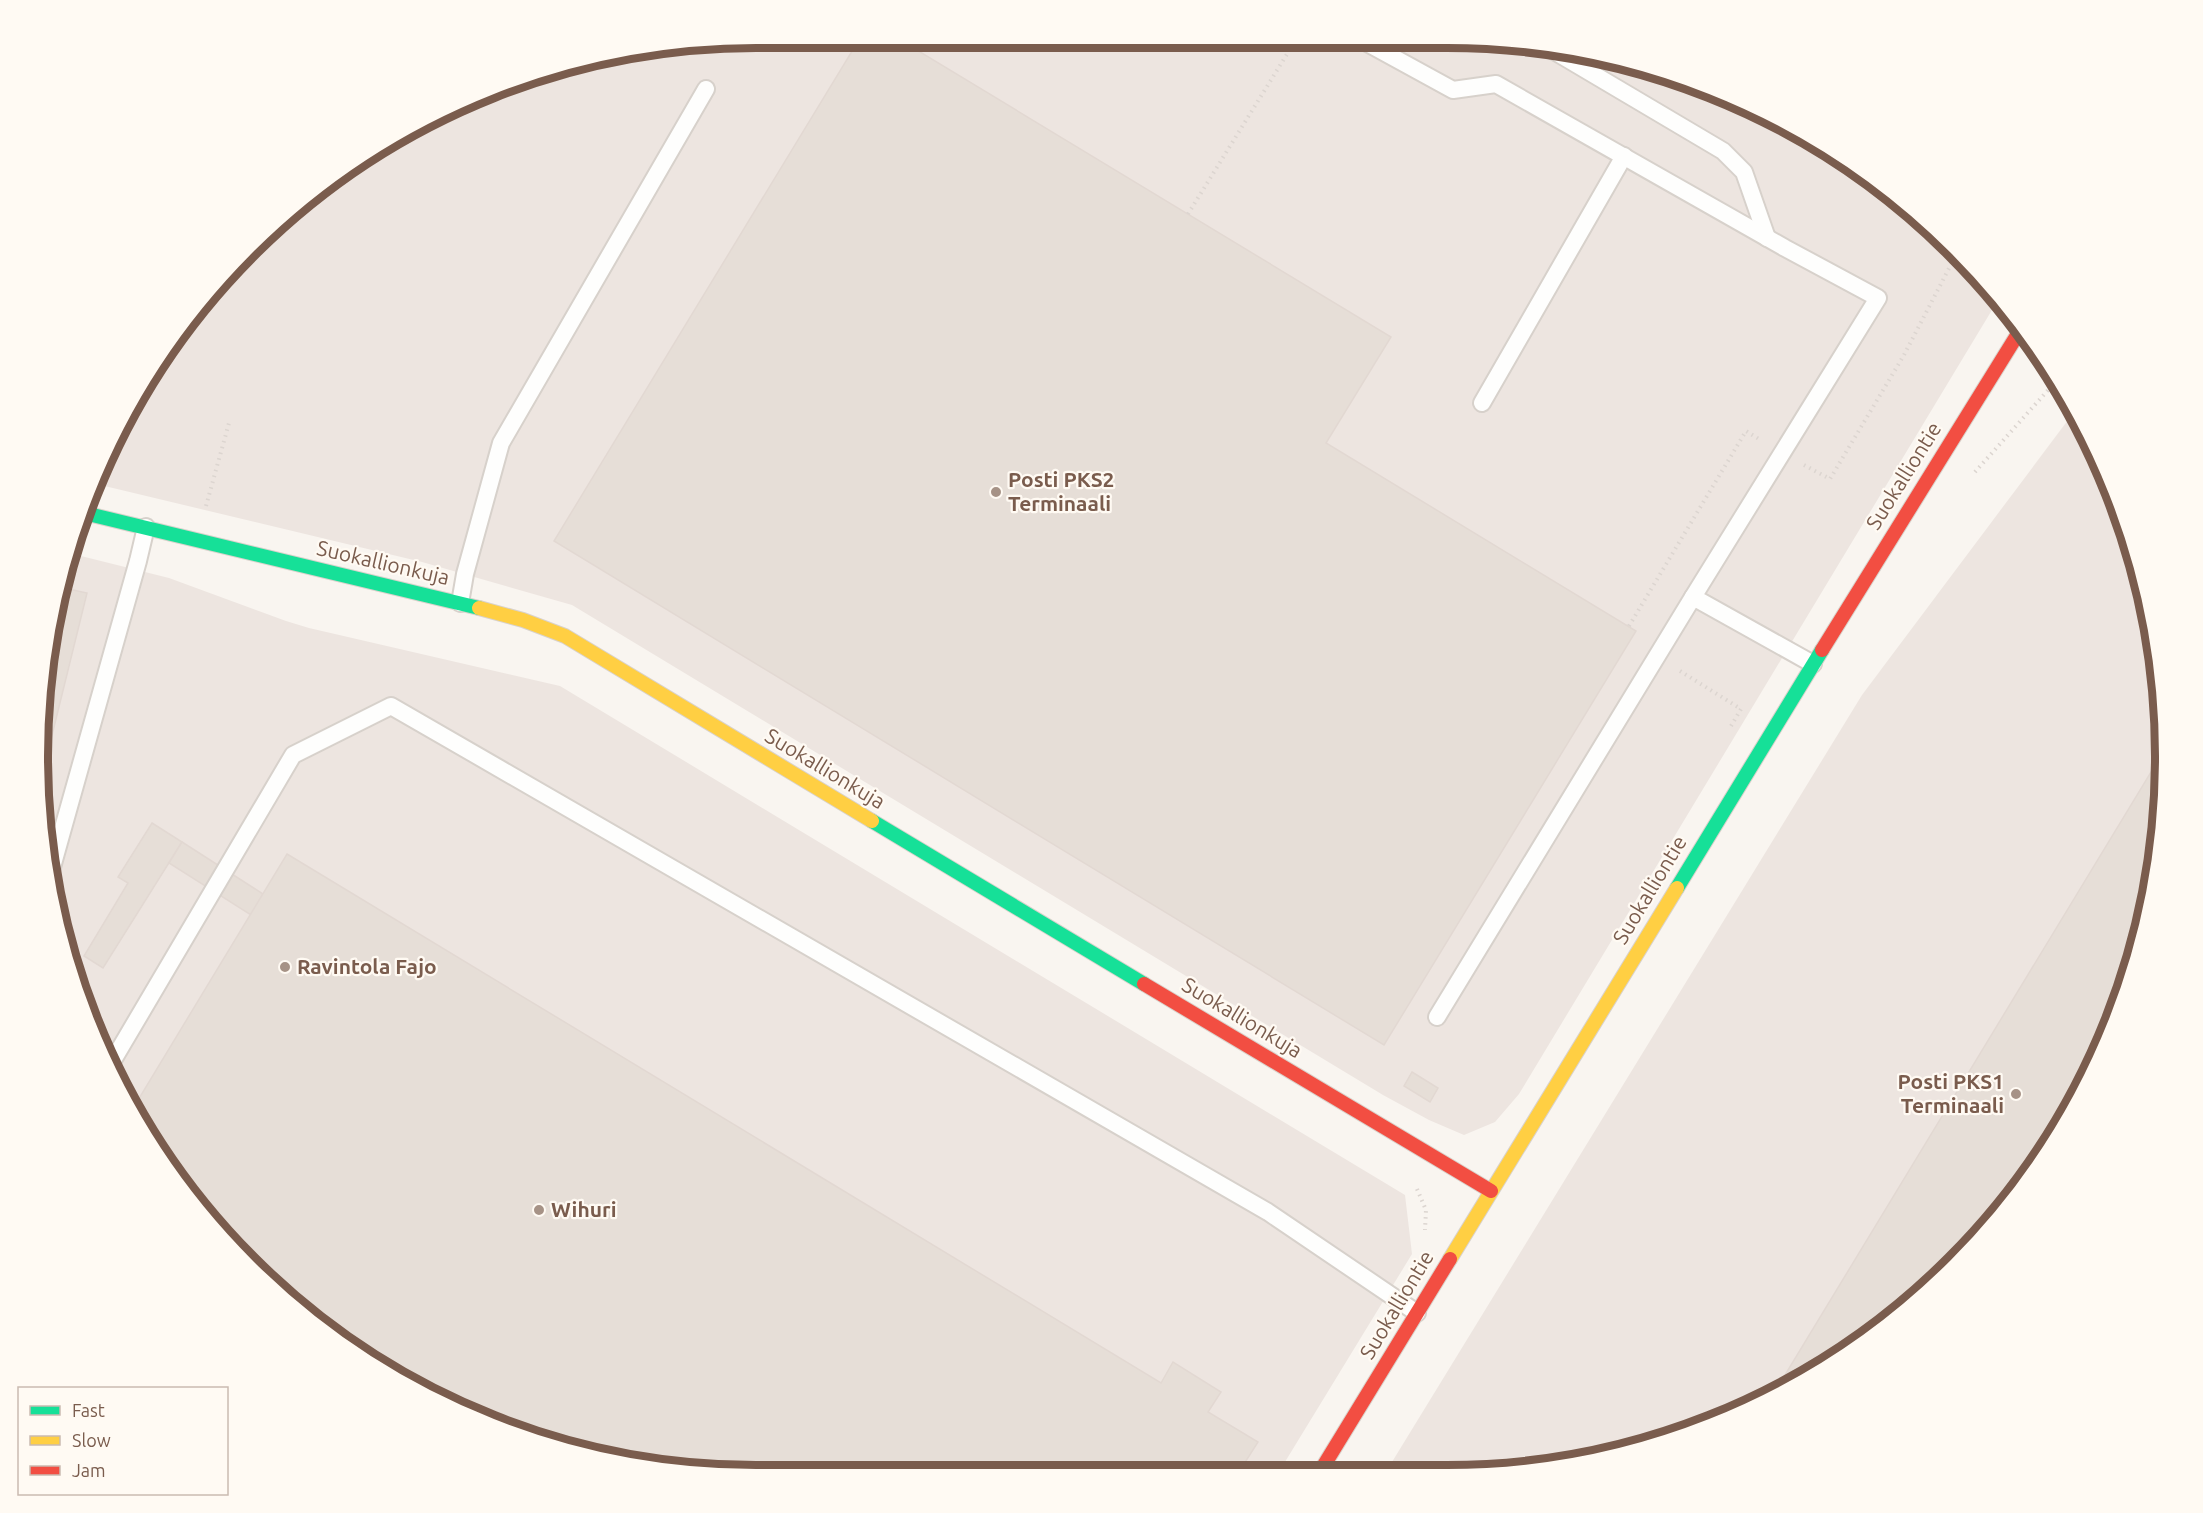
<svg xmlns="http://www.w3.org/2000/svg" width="2203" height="1513" font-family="Ubuntu,sans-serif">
<rect width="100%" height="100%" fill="#f9f5f0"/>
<g fill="#ede5e0">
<path d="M756,38H1447L1586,51L1765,112L1884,186L1955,248L1998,300L1519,1094L1495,1122L1464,1135L1429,1120L1383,1095L572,605L422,562L92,483L158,357L216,283L357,158L481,92L570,62Z"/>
<path d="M2074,412L2111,482L2152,617L2165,757L2152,897L2111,1032L2044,1156L1955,1265L1846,1354L1765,1401L1586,1462L1447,1475H1384L1862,695Z"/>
<path d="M73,554L169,578L286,621L309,628L560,686L1405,1195L1412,1254L1277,1475H757L481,1421L357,1354L248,1265L159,1156L112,1075L51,896L38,757L44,663Z"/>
</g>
<g fill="#e6ded7" stroke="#e2d8d2" stroke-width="1.5">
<path d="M860,38H897L1391,337L1326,443L1636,631L1384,1045L554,541Z"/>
<path d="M64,588L87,593L40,784L38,757L44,663Z"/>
<path d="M2165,749L2152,897L2111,1032L2044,1156L1955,1265L1846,1354L1771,1398Z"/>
<path d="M152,823L182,842L103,968L84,956L128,883L118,877Z"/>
<path d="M182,842L263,894L251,915L169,863Z"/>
<path d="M287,854L1161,1383L1173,1362L1221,1392L1208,1412L1258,1442L1237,1475L756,1476L616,1462L481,1421L357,1354L248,1265L159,1156L132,1110Z"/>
<path d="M1412,1072L1438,1088L1430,1102L1404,1086Z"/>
</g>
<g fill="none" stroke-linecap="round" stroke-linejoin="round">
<defs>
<g id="lane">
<path d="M1358,38L1453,90L1496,84L1785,248L1878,298L1693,597L1813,664"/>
<path d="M1549,48L1723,151L1744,172L1767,238"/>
<path d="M1482,403L1624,156"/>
<path d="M460,603L465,574L501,443L706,89"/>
<path d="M49,878L138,561L146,527"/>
<path d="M1437,1017L1693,597"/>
<path d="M109,1067L293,755L391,706L1268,1212L1417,1313"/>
</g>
<g id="fast">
<path d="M84,513L479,608"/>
<path d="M872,821L1144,984"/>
<path d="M1677,888L1822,650"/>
</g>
<g id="slow">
<path d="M479,608L523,620L565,636L872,821"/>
<path d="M1450,1259L1677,888"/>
</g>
<g id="jam">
<path d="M1822,650L2021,329"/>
<path d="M1144,984L1491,1191"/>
<path d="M1318,1475L1450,1259"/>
</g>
</defs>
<use href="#lane" stroke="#d7d1cb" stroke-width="20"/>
<use href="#fast" stroke="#d9d2cb" stroke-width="16"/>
<use href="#slow" stroke="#d9d2cb" stroke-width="16"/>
<use href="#jam" stroke="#d9d2cb" stroke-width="16"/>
<g stroke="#dcd5d0" stroke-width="4" stroke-dasharray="1.5 4.5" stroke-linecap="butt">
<path d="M1808,139L1904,204"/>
<path d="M1188,214L1297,38"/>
<path d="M1804,465L1830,479L1904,355L1958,251"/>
<path d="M1975,472L2057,380"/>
<path d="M206,506L229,423"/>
<path d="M1629,626L1746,431L1759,439"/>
<path d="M1680,671L1741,709L1731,726"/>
<path d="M1417,1189L1426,1210L1425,1230"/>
</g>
<use href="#lane" stroke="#fefefd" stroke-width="16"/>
<use href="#fast" stroke="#16e098" stroke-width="14"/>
<use href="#slow" stroke="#ffcf43" stroke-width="14"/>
<use href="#jam" stroke="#f24e42" stroke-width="14"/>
</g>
<g fill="#a69286" stroke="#fffaf3" stroke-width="2">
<circle cx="996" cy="492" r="6"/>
<circle cx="285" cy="967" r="6"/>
<circle cx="2016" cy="1094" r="6"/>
<circle cx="539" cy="1210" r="6"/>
</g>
<g text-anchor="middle" stroke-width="4.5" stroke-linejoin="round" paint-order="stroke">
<g font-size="21" fill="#7a5c4d" stroke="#fffaf3">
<text transform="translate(1904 476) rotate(-58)" y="7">Suokalliontie</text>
<text transform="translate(383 563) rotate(13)" y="7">Suokallionkuja</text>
<text transform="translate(825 769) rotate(31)" y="7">Suokallionkuja</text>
<text transform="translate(1650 890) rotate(-59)" y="7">Suokalliontie</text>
<text transform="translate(1242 1018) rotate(31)" y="7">Suokallionkuja</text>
<text transform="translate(1397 1305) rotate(-59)" y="7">Suokalliontie</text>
</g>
<g font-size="21" font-weight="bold" fill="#7a5c4d" stroke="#fffaf3" text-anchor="start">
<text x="1008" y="487">Posti PKS2<tspan x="1008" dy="24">Terminaali</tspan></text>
<text x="297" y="974">Ravintola Fajo</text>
<text x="2004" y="1089" text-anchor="end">Posti PKS1<tspan x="2004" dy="24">Terminaali</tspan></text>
<text x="551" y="1217">Wihuri</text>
</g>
</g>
<path d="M0 0H2203V1513H0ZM756 48H1447A708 708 0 0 1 2155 756V757A708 708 0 0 1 1447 1465H756A708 708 0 0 1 48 757V756A708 708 0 0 1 756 48Z" fill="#fffaf3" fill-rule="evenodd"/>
<path fill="none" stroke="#7a5c4d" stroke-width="8" d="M756 48H1447A708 708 0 0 1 2155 756V757A708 708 0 0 1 1447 1465H756A708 708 0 0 1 48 757V756A708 708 0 0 1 756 48Z"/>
<rect x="18" y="1387" width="210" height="108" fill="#fffaf3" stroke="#cabbb1" stroke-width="1.5"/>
<rect x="30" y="1406" width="30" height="9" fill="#16e098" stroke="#cabbb1" stroke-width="1.5"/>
<text x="72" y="1417" font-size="18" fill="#7a5c4d">Fast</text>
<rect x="30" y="1436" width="30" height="9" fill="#ffcf43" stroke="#cabbb1" stroke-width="1.5"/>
<text x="72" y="1447" font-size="18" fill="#7a5c4d">Slow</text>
<rect x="30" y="1466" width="30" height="9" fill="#f24e42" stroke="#cabbb1" stroke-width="1.5"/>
<text x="72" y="1477" font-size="18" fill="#7a5c4d">Jam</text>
</svg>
